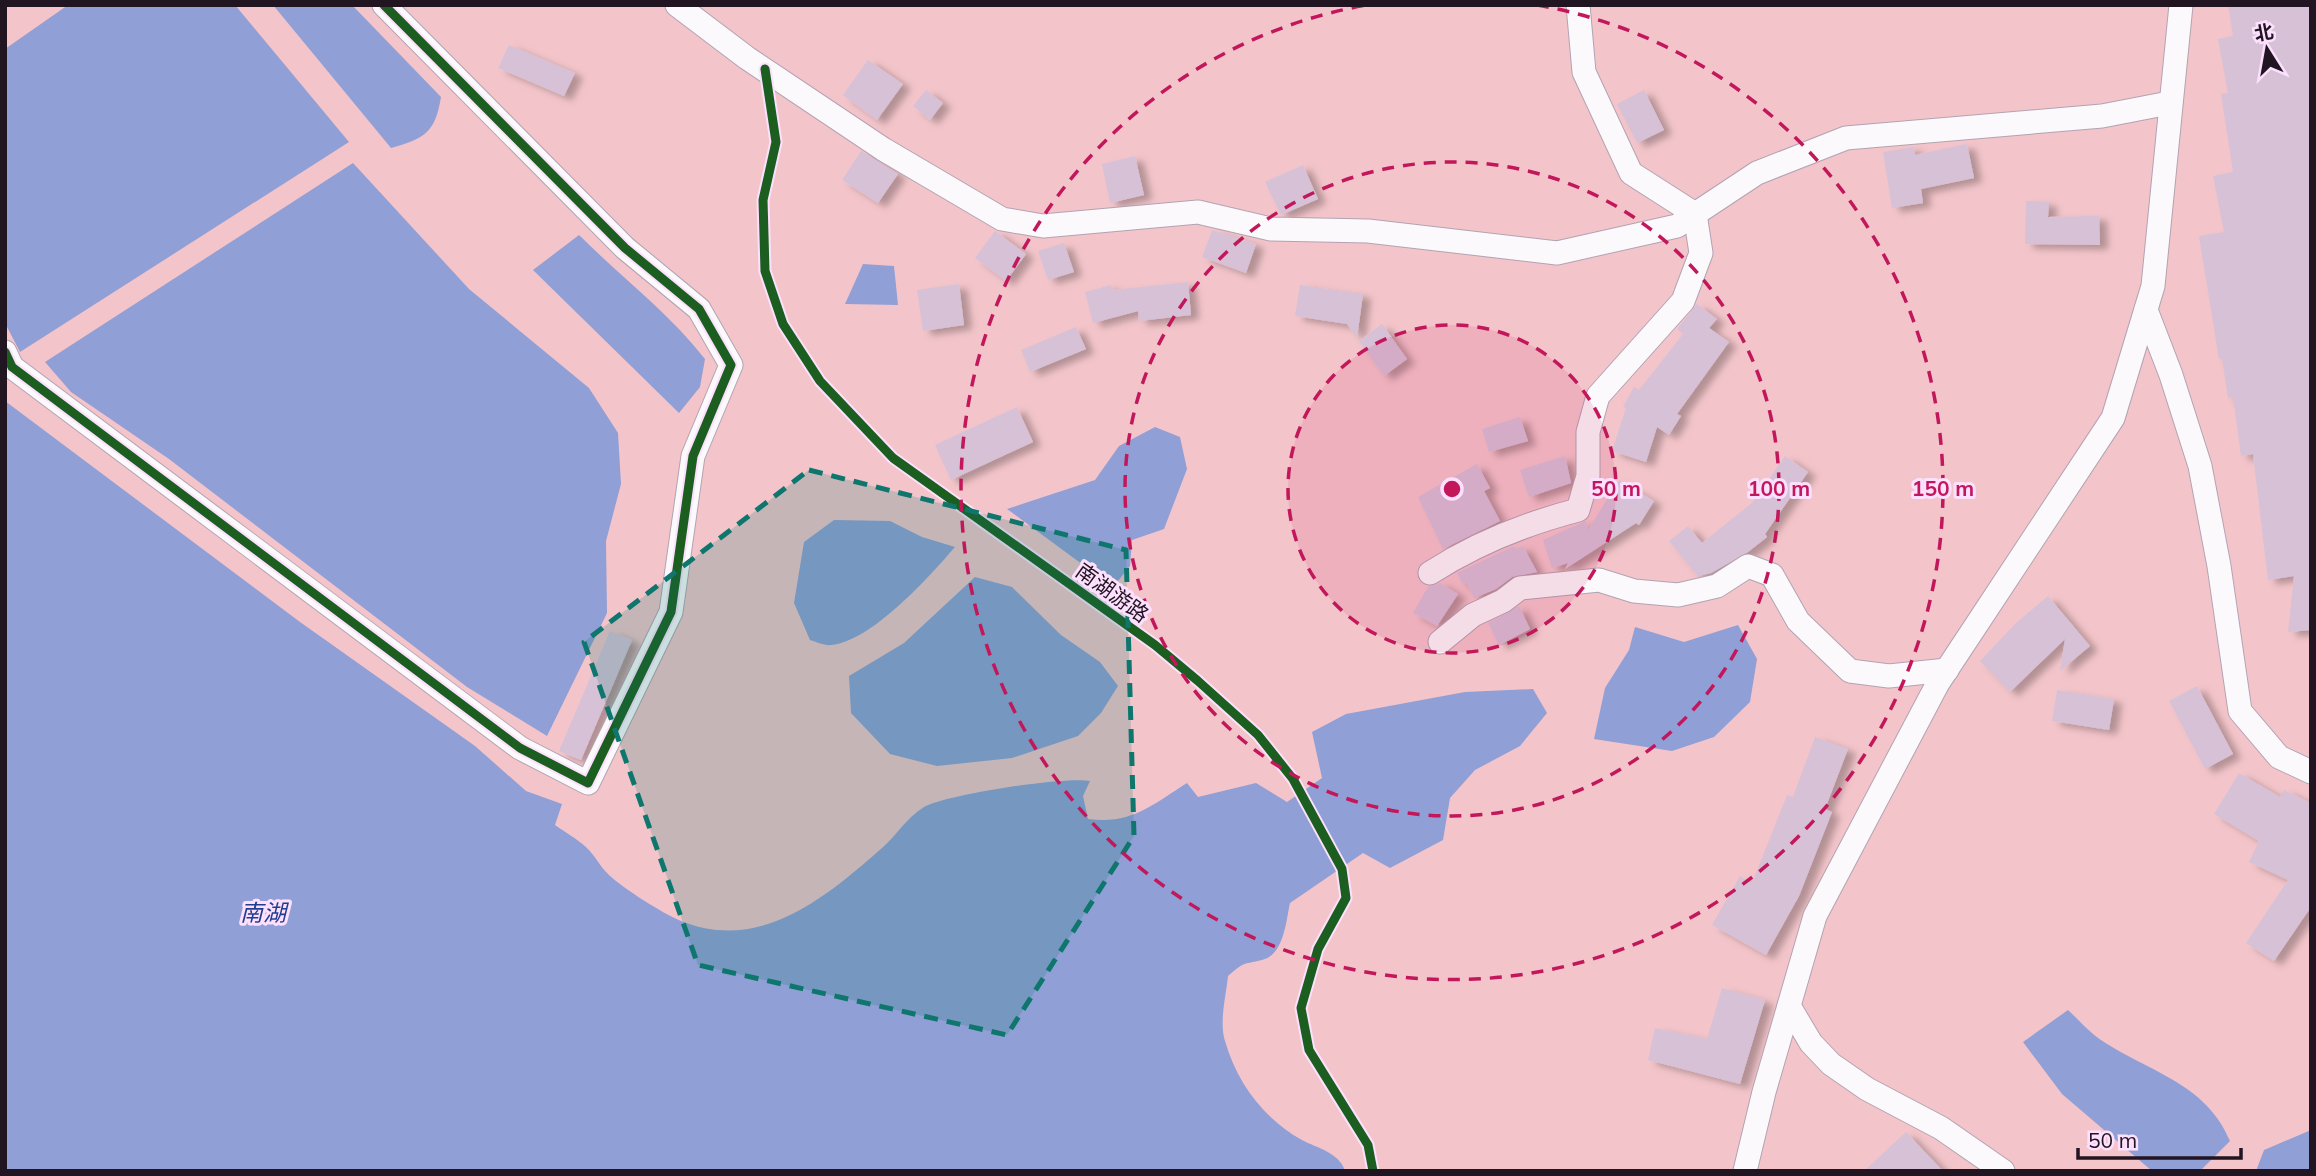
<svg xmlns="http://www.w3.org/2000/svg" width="2316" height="1176" font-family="Mulish,'Noto Sans SC',sans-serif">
<defs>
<filter id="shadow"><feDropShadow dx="8" dy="4.5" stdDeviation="3.5" flood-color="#0004"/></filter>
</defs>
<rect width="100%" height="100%" fill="#ecd8ec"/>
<rect fill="#f3c5ca" x="5" y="5" width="2306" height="1166"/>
<g fill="#909fd5">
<path d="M68,5H235L349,142L20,352L5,323V49Z"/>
<path d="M273,5H352L441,97C435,133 425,138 391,148Z"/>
<path d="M353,163L469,289L589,388L618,433L621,484L606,541L607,613L547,736L467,687L169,459L71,392L45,362Z"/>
<path d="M579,235C621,277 668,312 705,359L700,387L679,413L533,270Z"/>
<path d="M863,264L894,266L898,305L845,304Z"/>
<path d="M5,401L300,622L475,746L526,791L562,804L555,825C565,832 577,839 586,847C595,855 600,867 609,875C624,889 662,913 681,921C760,953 825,898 882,848C897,835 906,818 924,807C944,795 1065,776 1090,781L1083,796L1088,819C1131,825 1152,805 1187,783L1198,797L1256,783L1287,802L1322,778L1312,732L1346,714L1465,692L1533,689L1547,713L1520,746L1475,770L1450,798L1443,840L1390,868L1363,853L1290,903C1286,921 1284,955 1262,960C1242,965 1245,961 1228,976C1226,996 1219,1022 1225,1041C1237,1083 1264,1119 1302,1140C1317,1148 1340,1153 1345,1171H5Z"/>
<path d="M1155,427L1180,437L1187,469L1164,529L1132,540L1130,566L1113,587L1007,509L1095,480L1119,446Z"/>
<path d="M834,520L890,521L922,537L955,547C930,576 871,642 831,645C825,646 817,642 810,640L794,603L804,542Z"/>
<path d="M975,577L1012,587L1061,635L1100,662L1118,686L1101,713L1078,736L1012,758L937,766L890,754L851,713L849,676L904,643Z"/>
<path d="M1738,625L1757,659L1750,702L1714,737L1672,751L1594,739L1605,688L1629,650L1635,627L1684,642Z"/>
<path d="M2068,1010C2079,1020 2089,1032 2101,1040C2149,1072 2206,1083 2230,1141L2200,1171H2152L2062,1094L2023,1042Z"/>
<path d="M2311,1130V1171H2256L2264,1150Z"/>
</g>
<g fill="#d6c1d6" filter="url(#shadow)">
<path d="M2228,5H2311V630L2288,632L2294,576L2268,580L2253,454L2241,456L2233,397L2228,398L2222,359H2219L2199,236L2224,232L2213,176L2233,172L2221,94L2228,93L2218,39L2233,36Z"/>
<path d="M509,45L575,73L564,96L498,68Z"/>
<path d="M868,60L903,84L877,120L843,95Z"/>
<path d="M926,90L943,103L930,120L913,106Z"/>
<path d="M1644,90L1664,130L1637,143L1617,104Z"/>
<path d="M1967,144L1974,178L1921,189L1923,203L1892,208L1883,152L1914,147L1915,155Z"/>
<path d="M861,151L898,174L878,203L842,180Z"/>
<path d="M1135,156L1144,195L1110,203L1102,164Z"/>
<path d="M1303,165L1318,199L1281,215L1265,182Z"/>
<path d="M2026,201L2049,202L2048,217L2099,216L2100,245L2025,244Z"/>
<path d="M1212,230L1256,244L1246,273L1202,257Z"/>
<path d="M995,231L1026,254L1006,281L975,258Z"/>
<path d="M1064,243L1074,272L1048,280L1038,251Z"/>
<path d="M1188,282L1191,315L1139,321L1138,311L1093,323L1085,292L1111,285L1113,290Z"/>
<path d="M959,284L964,325L923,331L917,290Z"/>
<path d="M1300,285L1363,294L1357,338L1347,324L1295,316Z"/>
<path d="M1697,304L1717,319L1709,328L1729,342L1677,414L1681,416L1669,435L1657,427L1646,462L1612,451L1626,408L1623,407L1634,387L1639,390L1683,334L1677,329Z"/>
<path d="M1382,324L1407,359L1384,376L1359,341Z"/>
<path d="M1076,327L1086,349L1030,372L1021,350Z"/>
<path d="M1017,407L1033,442L951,480L935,445Z"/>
<path d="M1520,417L1528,441L1489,452L1482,429Z"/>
<path d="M1565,456L1571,483L1529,497L1520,470Z"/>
<path d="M1785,456L1808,472L1765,534L1767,537L1748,552L1711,573L1698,576L1669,541L1688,526L1702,543L1753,502Z"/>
<path d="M1477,464L1490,488L1484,491L1500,521L1443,549L1418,497Z"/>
<path d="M1619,480L1654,501L1639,525L1636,523L1565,569L1568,563L1552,568L1543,540L1586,521L1588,530Z"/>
<path d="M1514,546L1516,549L1523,546L1537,572L1512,577L1496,589L1474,598L1466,581L1463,585L1457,573Z"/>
<path d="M1440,583L1458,594L1437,626L1413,613L1428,587Z"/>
<path d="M2048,596L2090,646L2060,671L2065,639L2010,692L1980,661L2016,623Z"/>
<path d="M1519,606L1530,629L1499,645L1488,623Z"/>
<path d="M610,631L632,640L581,760L559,751Z"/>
<path d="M2197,686L2233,754L2205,769L2169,701Z"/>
<path d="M2057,690L2114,699L2109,730L2052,721Z"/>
<path d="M1815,737L1848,749L1825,809L1832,812L1799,896L1766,955L1712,925L1740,876L1752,883L1787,795L1793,797Z"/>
<path d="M2239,773L2280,797L2284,790L2311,803V907L2274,961L2246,943L2288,880L2249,862L2259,841L2214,814Z"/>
<path d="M1722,988L1765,1000L1740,1084L1648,1060L1655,1028L1707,1039Z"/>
<path d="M1906,1132L1943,1171H1864Z"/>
</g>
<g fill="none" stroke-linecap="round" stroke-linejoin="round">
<defs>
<g id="street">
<path d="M677,5L747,58L883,149L1002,219L1043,226L1198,212L1271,229L1368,231L1557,253L1677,226L1757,173L1846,138L2102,116L2169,103"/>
<path d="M2146,310L2171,375L2200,466L2219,566L2240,711L2279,757L2311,772"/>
<path d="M5,352L12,367L520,748L588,783L671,612L693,456L731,365L699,309L625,248L384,5"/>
<path d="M1430,573C1477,543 1524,524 1578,510L1588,476V432L1598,396L1683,301L1701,253L1695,214L1631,173L1584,72L1578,5"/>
<path d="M1440,642L1473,615L1503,601L1520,588L1599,580L1634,591L1678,595L1717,586L1748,566L1772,575L1798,621L1850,671L1889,676L1947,670"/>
<path d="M1789,1006L1811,1043L1831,1064L1867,1089L1941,1128L2003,1171"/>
<path d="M1745,1171L1764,1092L1815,916L1938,683L2113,418L2153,286L2181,5"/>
</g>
</defs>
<use href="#street" stroke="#b2a3b2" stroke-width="25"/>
<use href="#street" stroke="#fcf9fc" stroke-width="23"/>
<defs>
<g id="cycleway">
<path d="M765,69L776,142L763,200L765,271L783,324L820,381L893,458L1155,645L1198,681L1258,735L1293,779L1342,869L1346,898L1318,949L1301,1008L1309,1050L1368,1145L1373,1171"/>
<path d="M5,352L12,367L520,748L588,783L671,612L693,456L731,365L699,309L625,248L384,5"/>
</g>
</defs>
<use href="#cycleway" stroke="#fde0fd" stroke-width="13"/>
<use href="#cycleway" stroke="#1b5e20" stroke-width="9"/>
</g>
<path fill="#0f766e" fill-opacity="0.2" stroke="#0f766e" stroke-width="5" stroke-dasharray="14 9" stroke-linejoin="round" d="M809,470L1126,550L1134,836L1007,1035L698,965L584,642Z"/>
<circle cx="1452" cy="489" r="164" fill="#c2185b" fill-opacity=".12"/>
<g fill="none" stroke="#c2185b" stroke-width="3.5" stroke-dasharray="12 9">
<circle cx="1452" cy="489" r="164"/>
<circle cx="1452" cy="489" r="327"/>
<path d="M1537 5A491 491 0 1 1 1367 5"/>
</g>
<g text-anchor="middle" stroke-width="6" stroke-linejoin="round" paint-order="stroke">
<g font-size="21" fill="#211522" stroke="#fde0fd">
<text transform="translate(1112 593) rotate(36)" y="7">南湖游路</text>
</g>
<g font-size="23" font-style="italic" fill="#203d8f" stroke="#fde0fd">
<text x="263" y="921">南湖</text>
</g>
</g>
<circle cx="1452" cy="489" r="10" fill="#c2185b" stroke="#fde0fd" stroke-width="3.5"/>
<g font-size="21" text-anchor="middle" font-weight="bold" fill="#c2185b" stroke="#fde0fd" stroke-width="6" stroke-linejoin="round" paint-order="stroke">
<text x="1616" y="496">50 m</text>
<text x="1779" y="496">100 m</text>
<text x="1943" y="496">150 m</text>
</g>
<rect width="2316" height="1176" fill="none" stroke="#211522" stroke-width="14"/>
<g transform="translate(2267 49) rotate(349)" stroke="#fde0fd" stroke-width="5" paint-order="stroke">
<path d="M0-5L12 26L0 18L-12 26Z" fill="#211522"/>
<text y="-10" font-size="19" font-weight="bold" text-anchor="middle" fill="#211522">北</text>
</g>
<path d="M2078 1148v10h163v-10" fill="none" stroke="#211522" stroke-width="3.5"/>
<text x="2088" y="1148" font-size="21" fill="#211522" stroke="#fde0fd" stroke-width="5" paint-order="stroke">50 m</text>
</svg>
